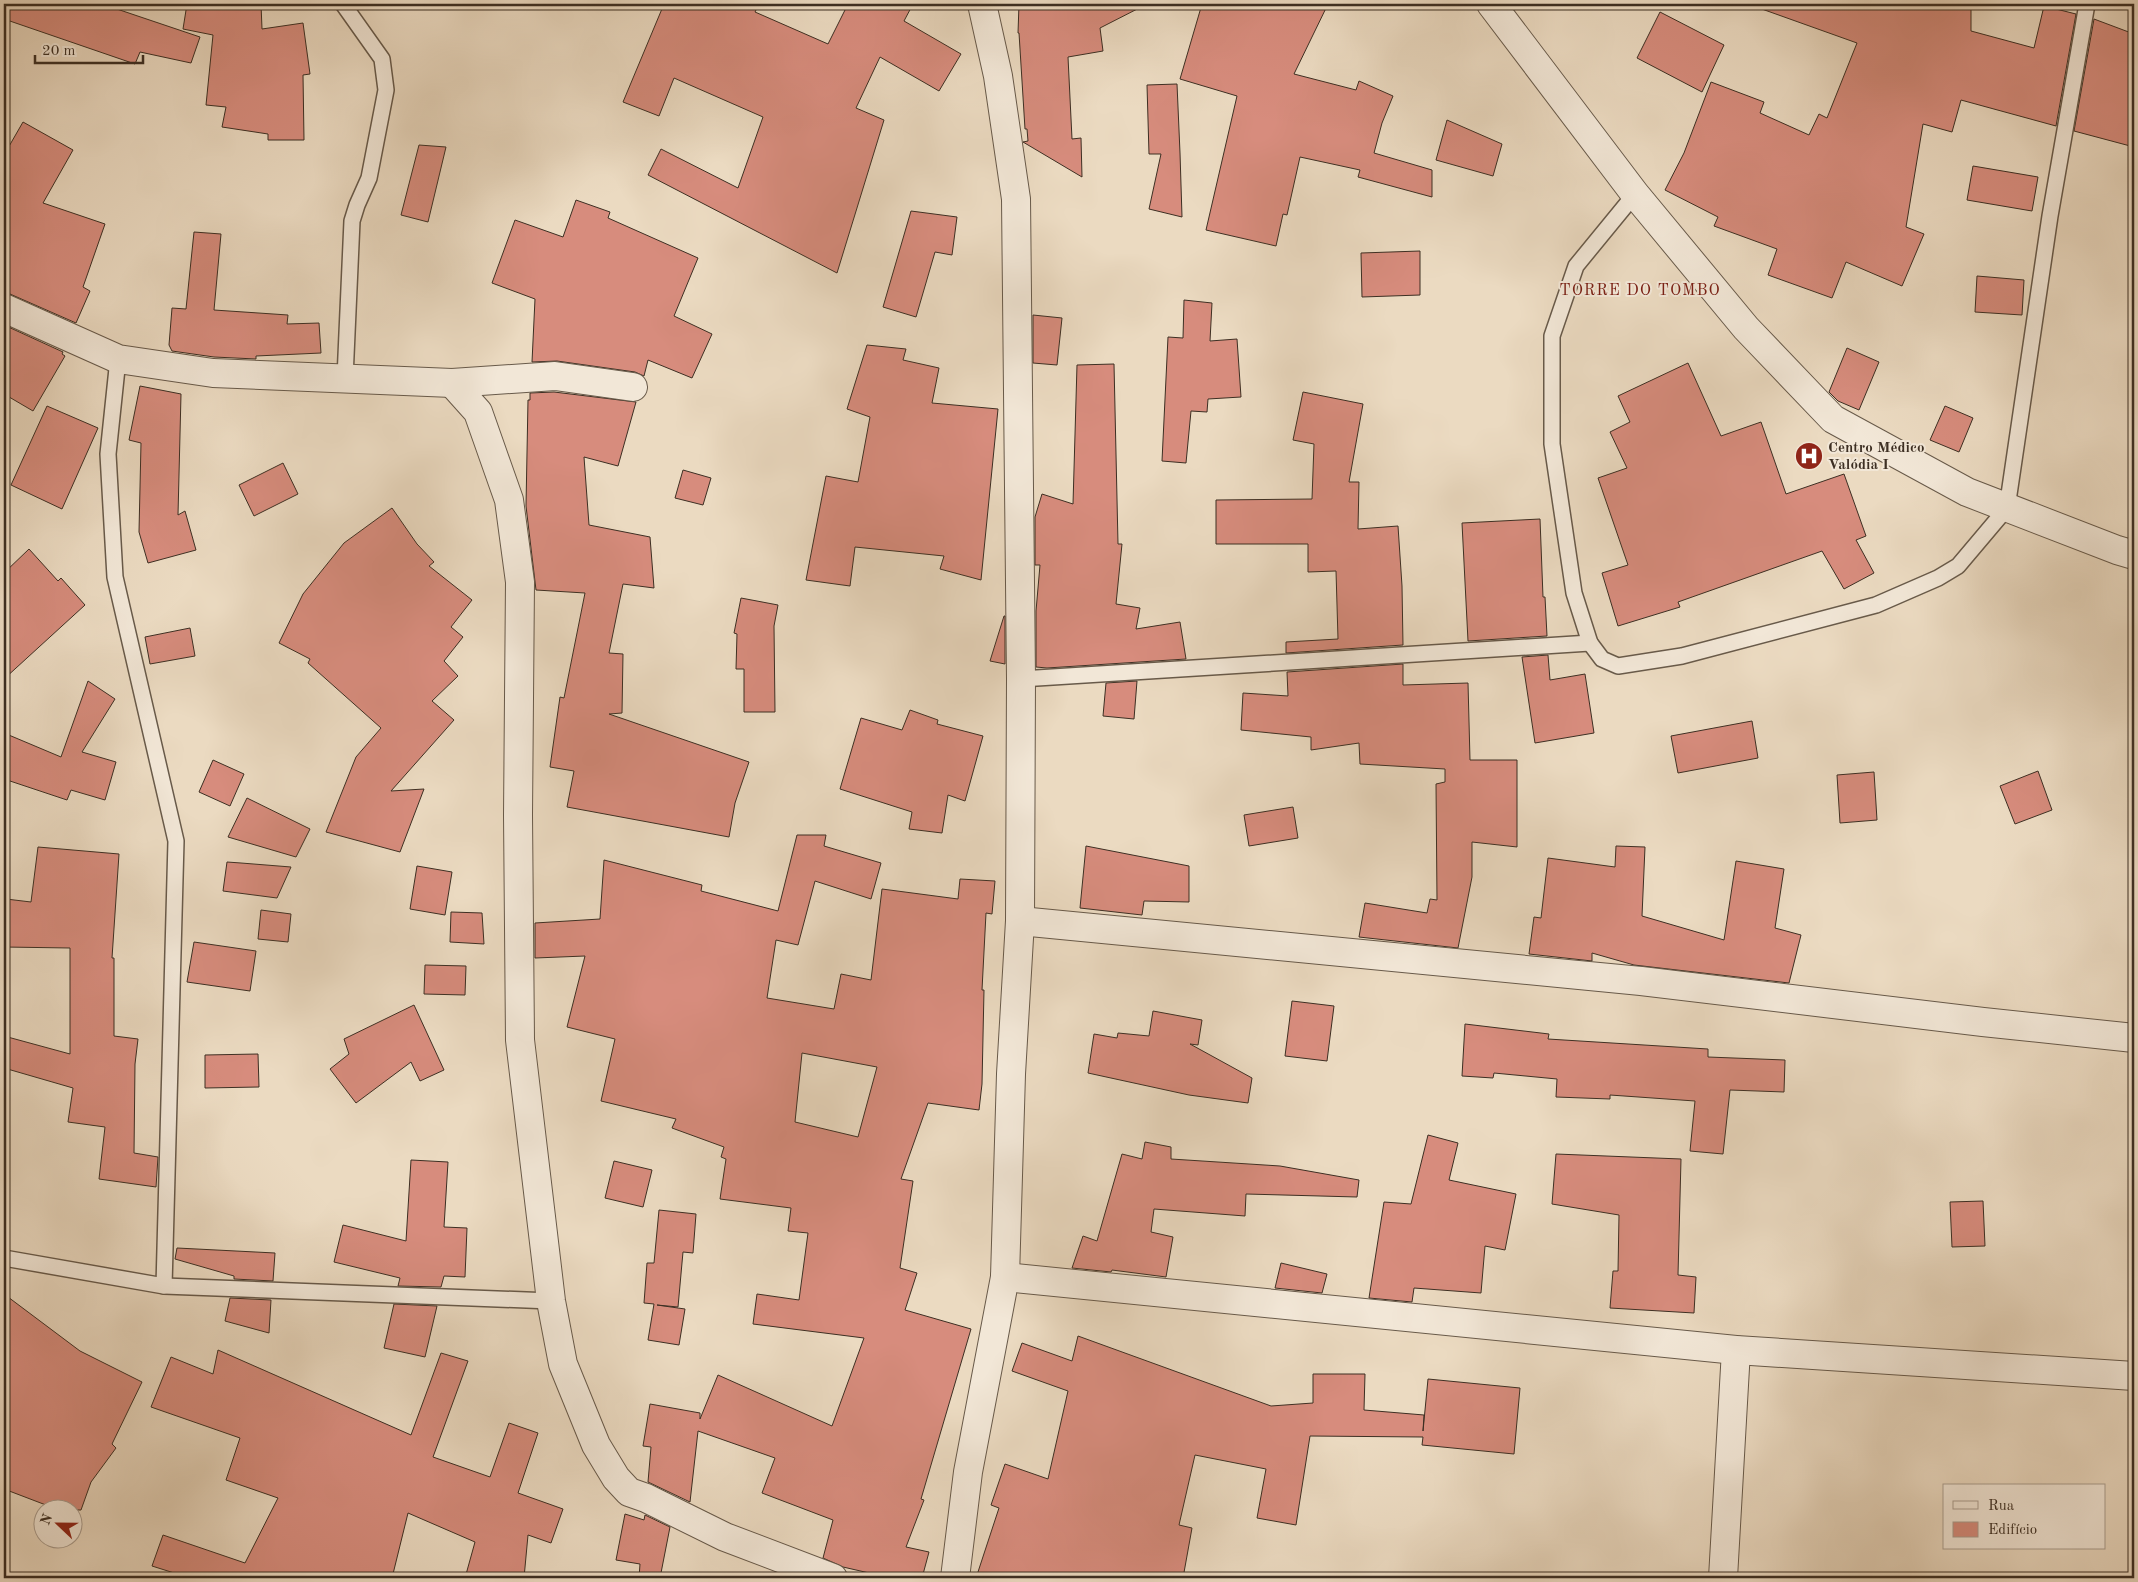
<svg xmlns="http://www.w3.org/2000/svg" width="2138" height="1582" font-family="'Old Standard TT',serif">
<rect width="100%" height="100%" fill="#ebdac1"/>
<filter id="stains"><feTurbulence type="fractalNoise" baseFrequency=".004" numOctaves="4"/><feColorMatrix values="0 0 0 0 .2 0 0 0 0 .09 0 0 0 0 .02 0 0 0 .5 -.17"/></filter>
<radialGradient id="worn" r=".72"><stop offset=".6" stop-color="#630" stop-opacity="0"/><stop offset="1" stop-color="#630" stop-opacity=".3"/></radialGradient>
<g fill="#d78c7d" stroke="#3d2f23" fill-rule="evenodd">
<path d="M4,4H102L200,37L191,63L140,52L135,64L4,19Z"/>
<path d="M187,4H261L262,29L303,23L310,74L303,75L304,140H268V134L222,127L226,107L206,105L213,35L183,29Z"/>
<path d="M664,4H759L755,12L828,44L848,4H913L904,21L961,54L939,91L880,57L856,108L884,120L837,273L648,175L661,149L738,188L763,117L674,78L659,116L623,102Z"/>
<path d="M1019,4H1147L1100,28L1103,51L1068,57L1072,139L1081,138L1082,177L1023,142L1028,141L1027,129H1025L1019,33H1018Z"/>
<path d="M1202,4H1328L1294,74L1356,90L1359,81L1393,96L1382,123L1374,153L1432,170V197L1358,177L1360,170L1300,157L1287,215L1283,214L1276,246L1206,230L1237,96L1180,79Z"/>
<path d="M1760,4H1971V31L2034,48L2044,6L2076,14L2056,126L1961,100L1952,132L1923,124L1906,227L1924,234L1902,286L1846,262L1832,298L1768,275L1777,249L1714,226L1718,217L1665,190L1684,153L1711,82L1764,102L1760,113L1809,135L1819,114L1827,118L1857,43L1759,8Z"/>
<path d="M1660,12L1724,45L1702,92L1637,58Z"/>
<path d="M2094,19L2134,34V147L2074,131Z"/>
<path d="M1177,84L1180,153L1182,217L1149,209L1161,154H1149L1147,85Z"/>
<path d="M1447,120L1502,144L1493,176L1436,160Z"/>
<path d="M23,122L73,150L43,203L105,224L83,287L90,291L76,323L10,294L4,293V155Z"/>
<path d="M419,145L446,147L428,222L401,215Z"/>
<path d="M1973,166L2038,177L2032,211L1967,200Z"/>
<path d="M576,200L610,212L608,218L698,258L674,316L712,334L692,378L648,360L644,376L635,372L557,361L532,362L535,299L492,283L515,220L563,237Z"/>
<path d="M911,211L957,217L952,255L935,252L916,317L883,307Z"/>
<path d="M194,232L221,234L214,310L288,315L287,324L319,323L321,353L256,356V359L214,357L172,351L169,345L172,308L186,309Z"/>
<path d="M1420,251V295L1362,297L1361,253Z"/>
<path d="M1977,276L2024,280L2022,315L1975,312Z"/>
<path d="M1184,300L1212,303L1210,341L1237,339L1241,397L1208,399L1207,412L1191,411L1186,463L1162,461L1168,337L1183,338Z"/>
<path d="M1033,315L1062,318L1057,365L1033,363Z"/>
<path d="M4,325L63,352L62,354L65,356L33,411L4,394Z"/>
<path d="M867,345L906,349L903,360L939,368L932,403L998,409L981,580L940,569L944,556L855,547L850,586L806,580L826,476L858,482L870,417L847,409Z"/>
<path d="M1847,348L1879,362L1859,410L1838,401L1829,392Z"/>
<path d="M1688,363L1721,436L1761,422L1786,494L1844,474L1866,536L1856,540L1874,573L1844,589L1822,551L1678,602L1680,607L1618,626L1602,573L1628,565L1598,478L1627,468L1610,432L1630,422L1618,396Z"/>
<path d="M1114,364L1118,544H1122L1116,604L1140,608L1136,629L1180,622L1186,659L1047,668L1036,667V611L1040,565H1035V517L1042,494L1073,504L1077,365Z"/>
<path d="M140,386L181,394L178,515L185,511L196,550L148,563L139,532L141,443L129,440Z"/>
<path d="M554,392L636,402L618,466L584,457L589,525L650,537L654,588L623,584L609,653L623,654L622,713L609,714L749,762L735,803L729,837L567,807L574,771L550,767L560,697L564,698L585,593L536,590L526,506L528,400H530V393Z"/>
<path d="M1303,392L1363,404L1349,482H1359L1358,529L1398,526L1402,586L1403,645L1286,653V642L1338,639L1336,571L1308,572V544H1216V500L1312,499L1314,444L1293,440Z"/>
<path d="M47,406L98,428L62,509L11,485Z"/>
<path d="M1945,406L1973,418L1959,452L1930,440Z"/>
<path d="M283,463L298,494L254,516L239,485Z"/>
<path d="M683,470L711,478L703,505L675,498Z"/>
<path d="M392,508L417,544L434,562L429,566L472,600L451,627L463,637L444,661L458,676L432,701L454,720L391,791L424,789L400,852L326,832L356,757L381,728L308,663L310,659L279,643L303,594L344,543Z"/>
<path d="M1540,519L1543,597H1545L1547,636L1468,641L1462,523Z"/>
<path d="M29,549L58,581L61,578L85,605L4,679V573Z"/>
<path d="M741,598L778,605L774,626L775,712H744V669H736L737,634L734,633Z"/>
<path d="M1004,616H1005V664L990,661Z"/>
<path d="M190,628L195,656L150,664L145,637Z"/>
<path d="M1548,655L1550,680L1585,674L1594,733L1535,743L1522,657Z"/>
<path d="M1403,664V685L1468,683L1470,760H1517V847L1472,842V877L1458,948L1359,937L1365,903L1427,913L1430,899L1437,900L1436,784L1445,782V769L1360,764L1359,743L1311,750V737L1241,730L1243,693L1288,696L1287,672Z"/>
<path d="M88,681L115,699L82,752L116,762L105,800L71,790L67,800L4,779V733L61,757Z"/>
<path d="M1137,681L1134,719L1103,716L1106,683Z"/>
<path d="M910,710L938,720L937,724L983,736L965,801L948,795L942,833L909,829L912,812L840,789L861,718L902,730Z"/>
<path d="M1752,721L1758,758L1678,773L1671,736Z"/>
<path d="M213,760L244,774L230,806L199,792Z"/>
<path d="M2038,771L2052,810L2015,824L2000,786Z"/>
<path d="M1874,772L1877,820L1840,823L1837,775Z"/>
<path d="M247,798L310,829L296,857L228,837Z"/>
<path d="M1293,807L1298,838L1249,846L1244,815Z"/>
<path d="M797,835H826L824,846L881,863L871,899L815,881L798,945L776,940L767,998L834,1009L841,974L871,980L882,889L958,899L960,879L995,881L992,914L986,913L982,990H984L982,1084L979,1110L928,1103L901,1179L913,1181L900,1268L917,1273L905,1310L971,1329L921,1499L924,1500L906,1547L929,1552L922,1578H891L843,1567L823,1558L833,1520L762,1493L775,1458L698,1431L690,1502L648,1482L651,1447L643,1446L650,1404L700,1413V1419L718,1375L832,1426L864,1338L753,1324L757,1294L799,1300L808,1233L788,1231L791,1208L720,1199L726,1159L721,1157L724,1147L672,1128L676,1119L601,1101L615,1039L567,1027L585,956L535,958V923L600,919L604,860L702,885L701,891L778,911ZM802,1053L877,1067L858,1137L795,1122Z"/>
<path d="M1086,846L1189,866V902L1144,901L1142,915L1080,908Z"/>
<path d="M1616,846L1645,847L1642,916L1724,940L1736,861L1784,869L1775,928L1801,935L1789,983L1634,965L1592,953V961L1529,954L1534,917L1541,918L1548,858L1615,867Z"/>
<path d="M38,847L119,854L112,958H114V1036L138,1039L135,1064L134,1153L158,1157L156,1187L99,1179L105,1127L68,1122L73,1088L4,1068V1036L70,1054V948L4,947L6,899L31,902Z"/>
<path d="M227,862L241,863L291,867L277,898L223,891Z"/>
<path d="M417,866L452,872L445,915L410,909Z"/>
<path d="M261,910L291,914L288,942L258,939Z"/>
<path d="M451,912L482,913L484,944L450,942Z"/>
<path d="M194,942L256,951L250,991L187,982Z"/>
<path d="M425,965L466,966L465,995L424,994Z"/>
<path d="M1292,1001L1334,1006L1327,1061L1285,1056Z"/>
<path d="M414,1005L444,1070L420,1081L411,1062L356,1103L330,1069L349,1054L344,1039Z"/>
<path d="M1153,1011L1202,1020L1198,1045L1190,1044L1252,1078L1248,1103L1189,1095L1088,1073L1094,1034L1117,1038L1118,1033L1149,1036Z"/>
<path d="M1465,1024L1549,1034L1548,1039L1708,1049V1057L1785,1060L1784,1092L1730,1090L1723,1154L1690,1151L1695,1101L1610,1095V1099L1556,1097L1557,1079L1494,1073L1493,1078L1462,1076Z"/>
<path d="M258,1054L259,1087L205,1088V1055Z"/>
<path d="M1428,1135L1458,1143L1449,1180L1516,1194L1505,1250L1485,1246L1481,1293L1414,1288L1412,1302L1369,1298L1384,1202L1411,1204Z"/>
<path d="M1145,1142L1171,1147V1159L1280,1166L1359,1180L1357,1197L1246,1194L1245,1216L1154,1209L1151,1232L1173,1237L1166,1277L1112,1270L1111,1272L1072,1268L1083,1236L1097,1241L1122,1154L1142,1159Z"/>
<path d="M1556,1154L1681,1159L1678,1275L1696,1277L1694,1313L1610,1308L1613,1271H1618L1619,1215L1552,1204Z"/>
<path d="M411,1160L448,1162L444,1227L467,1228L465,1277L444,1276L441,1287L398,1286L400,1278L334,1262L343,1225L406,1241Z"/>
<path d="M614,1161L652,1170L643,1207L605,1198Z"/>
<path d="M1983,1201L1985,1246L1952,1247L1950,1202Z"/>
<path d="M659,1210L696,1214L693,1253L683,1252L678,1307L657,1305L685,1309L679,1345L648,1340L654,1304L644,1303L647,1263H654Z"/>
<path d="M177,1248L275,1253L273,1281L234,1279V1276L175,1259Z"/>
<path d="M1281,1263L1327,1274L1322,1293L1275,1288Z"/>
<path d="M4,1294L80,1351L142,1382L112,1444L116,1448L91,1482L81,1510H59L4,1489Z"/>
<path d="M230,1298L271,1300L269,1333L225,1321Z"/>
<path d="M394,1304L437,1306L425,1357L384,1348Z"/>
<path d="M1078,1336L1271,1406L1313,1403V1374H1365L1364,1410L1424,1415L1423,1431L1428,1379L1520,1388L1514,1454L1422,1445L1423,1437L1310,1436L1296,1525L1257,1518L1266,1469L1195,1455L1179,1525L1192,1528L1183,1578H976L999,1508L991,1505L1005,1464L1048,1479L1068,1391L1012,1371L1022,1343L1072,1361Z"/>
<path d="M218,1350L411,1435L441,1353L468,1361L433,1457L490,1477L509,1423L538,1433L518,1493L563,1509L551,1543L528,1535L524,1578H465L475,1542L408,1513L392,1578H190L152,1566L163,1535L245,1563L278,1498L226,1480L240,1438L151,1407L171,1357L213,1374Z"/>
<path d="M625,1514L644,1520L645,1515L670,1527L660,1578H639L640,1564L616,1560Z"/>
</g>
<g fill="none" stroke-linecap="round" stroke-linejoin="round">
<defs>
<g id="lane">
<path d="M343,4L382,59L386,90L369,178L357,205L352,221L345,378"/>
<path d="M1635,194L1576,266L1552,336V444L1574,593L1590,643L1602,659L1618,666L1682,656L1876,605L1938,578L1958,566L2007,508L2050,216L2087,4"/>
<path d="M118,359L108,454L115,577L176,841L164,1286"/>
<path d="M1021,679L1590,643"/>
<path d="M4,1258L164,1286L551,1301"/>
</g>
<g id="street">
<path d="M1491,4L1635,194L1746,328L1833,419L1967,492L2117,550L2134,555"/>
<path d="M4,308L118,359L213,373L452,383L555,376L633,387"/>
<path d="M452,383L478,412L509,500L520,582L518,815L520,1040L551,1301L563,1364L596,1445L616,1478L629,1492L646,1498L725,1537L833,1578"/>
<path d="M1020,921L1641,981L1983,1022L2134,1038"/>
<path d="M1005,1277L1736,1350L2134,1376"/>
<path d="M955,1578L968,1472L1005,1277L1011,1074L1020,921L1021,679L1016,199L998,76L982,4"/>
<path d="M1723,1578L1736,1350"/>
</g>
</defs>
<use href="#lane" stroke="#685a4a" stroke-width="18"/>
<use href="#street" stroke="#685a4a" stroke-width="30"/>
<use href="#lane" stroke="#f2e7d7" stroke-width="15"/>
<use href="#street" stroke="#f2e7d7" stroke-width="28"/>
</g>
<defs>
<symbol id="hospital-disc" viewBox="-11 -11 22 22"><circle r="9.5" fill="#8f2418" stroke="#f2e7d7"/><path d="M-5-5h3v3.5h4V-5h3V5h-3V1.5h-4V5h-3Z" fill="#fff"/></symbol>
</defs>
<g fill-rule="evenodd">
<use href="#hospital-disc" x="1793" y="440" width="32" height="32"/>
</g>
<g text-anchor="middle" stroke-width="4" stroke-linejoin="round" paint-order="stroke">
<g font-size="15" font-weight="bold" fill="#3d2f23" stroke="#f2e7d7" text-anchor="start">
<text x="1828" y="452">Centro Médico<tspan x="1828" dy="17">Valódia I</tspan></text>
</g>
<g font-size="16" letter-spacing="1" fill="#7a1f14" stroke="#f2e7d7">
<text x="1640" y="295">TORRE DO TOMBO</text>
</g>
</g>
<rect width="2138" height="1582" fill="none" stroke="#ebdac1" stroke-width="20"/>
<rect x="5" y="5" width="2128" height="1572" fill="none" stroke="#3d2f23" stroke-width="2.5"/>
<rect x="10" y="10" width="2118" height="1562" fill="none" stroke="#3d2f23"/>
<rect x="1943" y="1484" width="162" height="65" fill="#f2e7d7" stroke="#aa9d8f"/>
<rect x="1953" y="1501" width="25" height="8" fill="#f2e7d7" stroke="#aa9d8f"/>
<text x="1988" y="1510" font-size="15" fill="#3d2f23">Rua</text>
<rect x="1953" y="1522" width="25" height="15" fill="#d78c7d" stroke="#aa9d8f"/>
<text x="1988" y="1534" font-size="15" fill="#3d2f23">Edifício</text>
<g transform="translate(58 1524) rotate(292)"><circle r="24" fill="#f2e7d7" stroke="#aa9d8f"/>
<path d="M0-4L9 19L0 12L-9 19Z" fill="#8f2418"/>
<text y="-8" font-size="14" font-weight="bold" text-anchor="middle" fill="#3d2f23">N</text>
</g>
<path d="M35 55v8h108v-8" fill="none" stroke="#3d2f23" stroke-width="2.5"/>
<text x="42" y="55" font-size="15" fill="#3d2f23" stroke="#f2e7d7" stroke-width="4" paint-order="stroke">20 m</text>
<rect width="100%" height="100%" filter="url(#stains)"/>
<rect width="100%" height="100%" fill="url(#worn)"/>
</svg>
